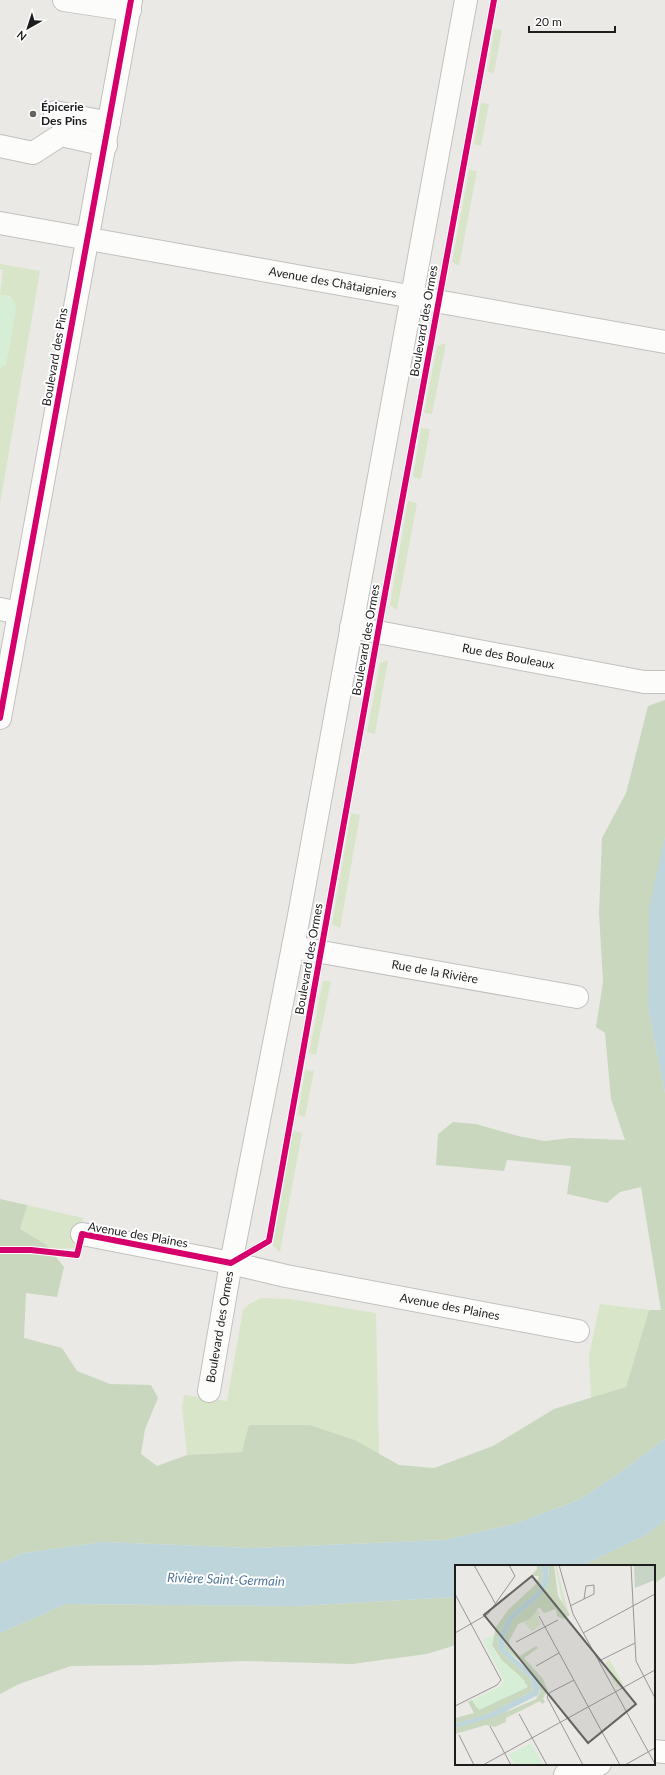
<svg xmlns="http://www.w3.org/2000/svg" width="665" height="1775" font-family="Lato,sans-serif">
<rect width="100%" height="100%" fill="#ebe9e6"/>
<g fill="#d8e5c8">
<path d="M494,29L502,30L494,73L488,72Z"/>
<path d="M481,103L489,104L481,146L474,144Z"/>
<path d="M469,170L477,171L459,266L452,262Z"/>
<path d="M0,264L40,271L0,504V368L6,365L10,296L0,295L3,270L0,269Z"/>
<path d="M446,343L432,414L424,413L437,346Z"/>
<path d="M421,428L430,429L421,479L413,477Z"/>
<path d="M408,501L417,503L397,610L390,605Z"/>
<path d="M388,660L375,734L367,732L380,663Z"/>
<path d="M351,813L360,815L340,928L332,924Z"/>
<path d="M323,981H331L316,1055L309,1053Z"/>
<path d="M305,1070L314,1071L305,1117L298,1115Z"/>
<path d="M293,1131L302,1133L280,1252L273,1246Z"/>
<path d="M27,1205L83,1218L78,1248L49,1249L45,1244L19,1229Z"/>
<path d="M261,1298L290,1299L376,1313L379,1454L355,1440L310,1425H250L242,1452L187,1455L182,1407L184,1395L227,1401L243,1310L249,1304Z"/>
<path d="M600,1304L649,1310L626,1387L591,1398L589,1355Z"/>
</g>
<g fill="#c8d7be">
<path d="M665,700V837L648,1008L665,1093V1439L621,1472L579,1500L514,1524L445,1540L251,1548L104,1542L24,1553L0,1563V1199L27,1205L20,1229L45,1244L64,1267L57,1297L26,1293L24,1338L62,1348L77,1371L110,1384L151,1385L158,1398L145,1429L141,1454L157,1466L187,1455L242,1452L249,1425H310L355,1440L399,1465L434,1468L493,1446L554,1409L626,1387L649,1310H661L641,1187L620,1192L607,1203L567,1194L571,1166L507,1160L504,1171L436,1165L438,1134L453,1122L476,1124L518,1136L544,1141L571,1138L625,1140L611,1099L605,1033L596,1027L603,982L599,913L602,838L626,793L648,706Z"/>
<path d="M665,1520V1576L654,1584V1566H581L646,1535Z"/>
<path d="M456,1597V1645L427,1654L352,1664L243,1661L153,1665L71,1666L19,1684L0,1694V1633L66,1604L297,1606Z"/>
</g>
<path fill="#d7eed6" d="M0,295C11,296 15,299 16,310L6,365L0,368Z"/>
<g fill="#bdd5db">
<path d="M665,837V1093L648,1008L649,909Z"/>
<path d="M665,1439V1520L646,1535L581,1566H456V1597L297,1606L66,1604L0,1633V1563L24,1553L104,1542L251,1548L445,1540L514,1524L579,1500L621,1472Z"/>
</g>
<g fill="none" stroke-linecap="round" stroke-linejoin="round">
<defs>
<g id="minor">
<path d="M64,0L130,10"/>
<path d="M55,112L109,123"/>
<path d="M0,146L33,153L61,135L106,145"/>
<path id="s1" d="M0,223L665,342"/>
<path d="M0,609L19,613"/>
<path id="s2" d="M351,627L644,682H665"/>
<path d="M0,718L131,0"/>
<path id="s3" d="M293,947L577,997"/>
<path id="s4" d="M82,1234L231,1263L286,1276L578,1331"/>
<path id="s5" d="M209,1391L231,1263L298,921L466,0"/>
<path d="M654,1751L665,1752"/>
<path d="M565,1775L600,1764"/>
</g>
</defs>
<use href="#minor" stroke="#c2c1c0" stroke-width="24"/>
<use href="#minor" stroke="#fcfcfb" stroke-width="22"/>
<defs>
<g id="cycleway">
<path d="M0,718L131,0"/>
<path d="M0,1250H31L77,1255L82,1234L231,1263L269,1241L384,599L494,0"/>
</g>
</defs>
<use href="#cycleway" stroke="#fff" stroke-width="8"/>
<use href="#cycleway" stroke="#d6006c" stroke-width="6"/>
</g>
<circle fill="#656463" stroke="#fff" stroke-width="1.5" cx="33" cy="114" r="4"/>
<g text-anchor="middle" stroke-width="4" stroke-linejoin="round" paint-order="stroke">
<g font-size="12" font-weight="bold" fill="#1d1d1d" stroke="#fff" text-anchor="start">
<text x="41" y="111">Épicerie<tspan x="41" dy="14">Des Pins</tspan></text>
</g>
<g font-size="12" fill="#1d1d1d" stroke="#fff">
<text dy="4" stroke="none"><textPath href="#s1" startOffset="338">Avenue des Châtaigniers</textPath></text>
<text transform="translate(424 321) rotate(-80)" y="4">Boulevard des Ormes</text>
<text transform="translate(55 357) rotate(-80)" y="4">Boulevard des Pins</text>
<text transform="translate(366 640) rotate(-80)" y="4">Boulevard des Ormes</text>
<text dy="4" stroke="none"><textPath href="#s2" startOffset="160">Rue des Bouleaux</textPath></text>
<text transform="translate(309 959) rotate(-80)" y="4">Boulevard des Ormes</text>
<text dy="4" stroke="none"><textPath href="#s3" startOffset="144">Rue de la Rivière</textPath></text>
<text transform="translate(138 1235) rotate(10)" y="4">Avenue des Plaines</text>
<text dy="4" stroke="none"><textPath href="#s4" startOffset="375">Avenue des Plaines</textPath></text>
<text dy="4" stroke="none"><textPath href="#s5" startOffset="65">Boulevard des Ormes</textPath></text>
</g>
<g font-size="13" font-style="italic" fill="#51779b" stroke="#fff">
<text transform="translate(226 1579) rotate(2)" y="5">Rivière Saint-Germain</text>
</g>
</g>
<g transform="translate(455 1565)">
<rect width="200" height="200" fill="#ebe9e6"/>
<path d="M100,0H101L113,46L108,42ZM82,45L86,49L82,51L86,59L77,66L68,56ZM154,94L168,119L162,122L149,100Z" fill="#d8e5c8"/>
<path d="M82,0H86L88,13L82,27L53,52L43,73L44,85L76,114L78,126L33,149L0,159V153L19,148L13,137L17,135L22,143L70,116L49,99L37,80L41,62L53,45L81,19L84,11H76L82,4ZM93,0H99L103,31L115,50L108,54L102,51L101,44L89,48L84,42L75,54L63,59L54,76L56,83L65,91L81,81L83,83L69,93L88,114L93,126L88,133L90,137L87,139L85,136L51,153V157L46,159L40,162L31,160L0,169V163L56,145L81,134L85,126L70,100L51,85L48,74L58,54L83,34L94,9Z" fill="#c8d7be"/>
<path d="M179,0H200V15L180,23Z" fill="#c6d5c6"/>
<path d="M39,69L37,80L43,92L65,111L73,122L24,145L17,135L46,121L49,116L28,75ZM76,178L88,200H60L54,190Z" fill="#d7eed6"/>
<path d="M86,0H93L94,16L91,23L83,34L58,54L48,75L51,85L81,112L85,123L83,130L42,151L0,163V159L33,149L78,126L76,114L44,85L43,73L53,52L82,27L88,13Z" fill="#bdd5db"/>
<path fill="none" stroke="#999796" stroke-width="1" d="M19,0L40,38M104,0L118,49L200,199M176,0L181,96L200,133M0,29L46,115L42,120L0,141M115,41L139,29V20L131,21L129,34M84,51L165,200M0,68L33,49L60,11L54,0M128,68L200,29M61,77L103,55M144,96L180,78M81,101L104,88M119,115L94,128L92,132L128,200M64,149L92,200M35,161L56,200M4,170L19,200M28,200L200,105M170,200L200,183"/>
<path fill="#656463" fill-opacity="0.15" stroke="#656463" stroke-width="2" d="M77,11L181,139L133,178L29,50Z"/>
<rect width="200" height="200" fill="none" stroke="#1d1d1d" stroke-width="2"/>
</g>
<g transform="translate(28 28) rotate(219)" stroke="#ffffff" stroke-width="3" paint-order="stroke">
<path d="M0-3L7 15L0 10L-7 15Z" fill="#1d1d1d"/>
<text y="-6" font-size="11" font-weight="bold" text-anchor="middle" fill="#1d1d1d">N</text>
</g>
<path d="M529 26v6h86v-6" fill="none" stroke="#1d1d1d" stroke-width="2"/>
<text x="535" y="26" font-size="12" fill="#1d1d1d" stroke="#ffffff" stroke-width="3" paint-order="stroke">20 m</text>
</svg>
